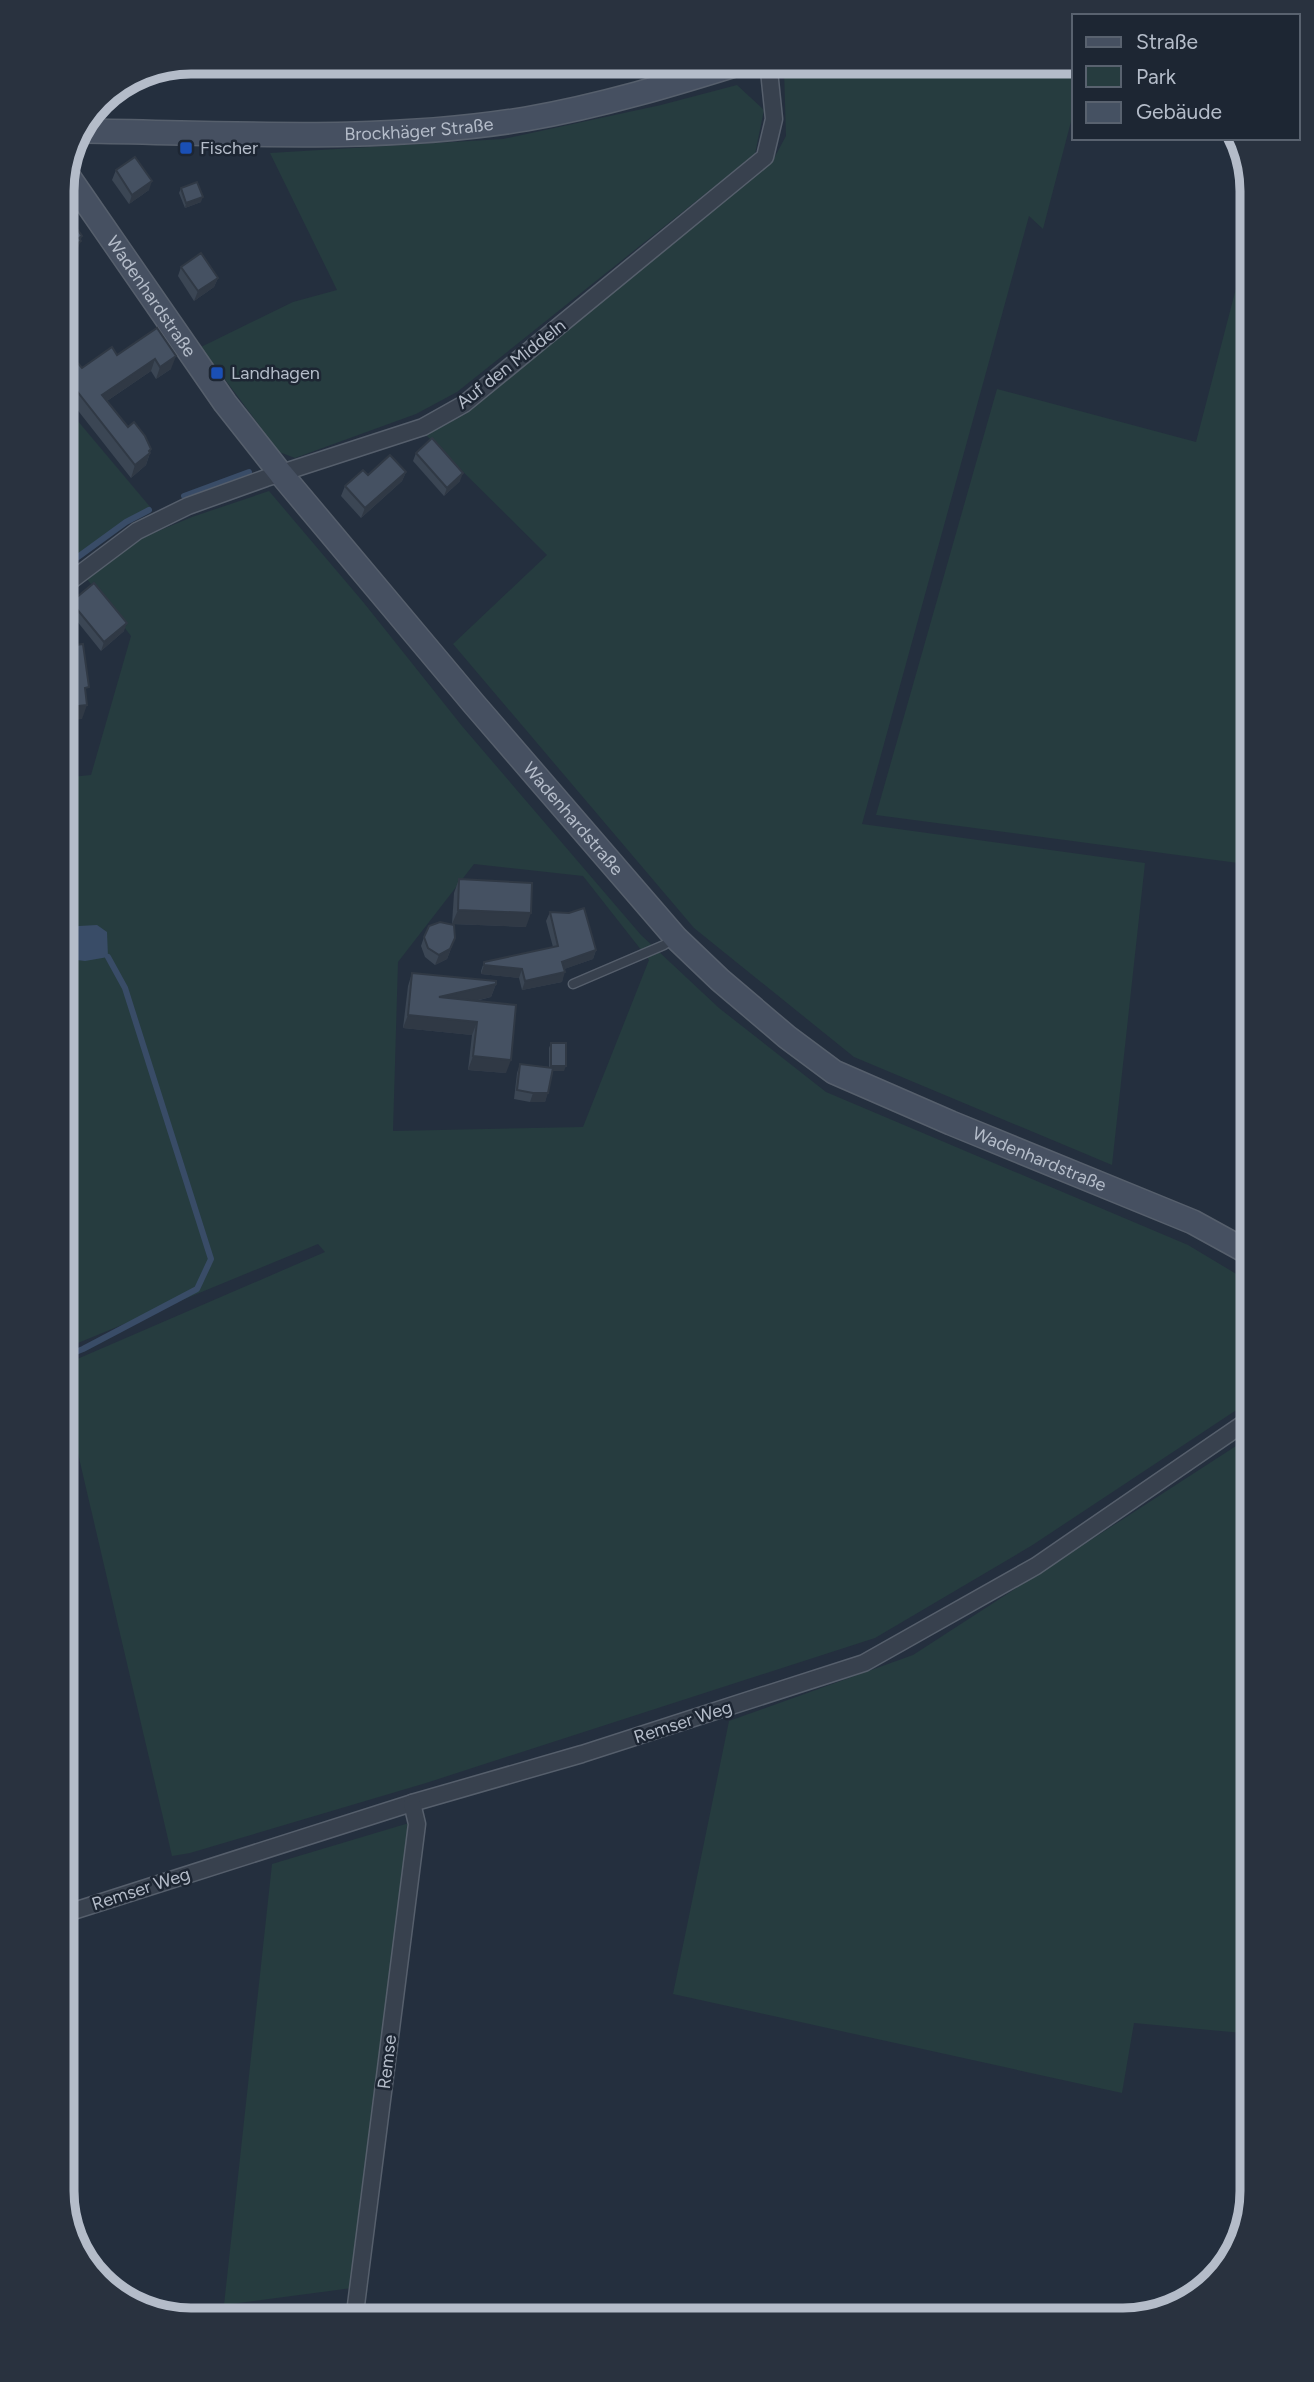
<svg xmlns="http://www.w3.org/2000/svg" width="1314" height="2382" font-family="Figtree,sans-serif">
<rect width="100%" height="100%" fill="#242f3e"/>
<g fill="#263c3f" fill-rule="evenodd">
<path d="M804,61L1074,62V110L1043,229L1029,216L862,824L1145,863L1112,1165L854,1057L694,928L453,644L547,555L426,435L467,413L772,162L786,136L784,69Z"/>
<path d="M737,85L764,110L755,154L457,392L416,414L295,458L279,452L201,347L293,302L337,290L270,153L503,139L661,105Z"/>
<path d="M1253,223V865L876,815L997,389L1196,442Z"/>
<path d="M61,401L151,508L127,519L70,560L61,550Z"/>
<path d="M269,491L364,603L462,726L641,935L719,1008L826,1092L1188,1245L1253,1284V1399L1031,1546L875,1638L426,1783L190,1853L172,1856L61,1381V1366L325,1252L318,1244L61,1350V778L91,775L131,636L87,579L139,539L192,517ZM474,864L583,876L649,960L583,1127L393,1131L398,962Z"/>
<path d="M1253,1435V2034L1134,2023L1122,2093L673,1994L729,1721L913,1655Z"/>
<path d="M409,1823L352,2288L224,2305L272,1864Z"/>
</g>
<path fill="#394c67" d="M97,925L107,932L108,957L85,961L61,958V927Z"/>
<g fill="none" stroke-linecap="round" stroke-linejoin="round">
<g stroke="#394c67" stroke-width="6">
<path d="M184,496L249,472"/>
<path d="M71,562L126,522L149,510"/>
<path d="M61,1358L83,1349L197,1289L211,1259L125,988L108,957"/>
</g>
<defs>
<path id="lane" d="M573,984L664,945L673,939"/>
<g id="street">
<path d="M61,588L137,531L188,506L266,478L423,427L464,404L765,157L774,119L768,61"/>
<path d="M61,1915L412,1803L582,1754L864,1663L1036,1566L1253,1417"/>
<path d="M354,2321L417,1824L412,1803"/>
</g>
<g id="secondary">
<path id="s1" d="M85,131C232,133 380,143 526,119C601,106 674,84 747,61"/>
<path id="s2" d="M66,173L225,403L281,474L474,704L676,938L720,980L787,1037L834,1072L951,1123L1193,1222L1253,1255"/>
</g>
</defs>
<use href="#lane" stroke="#565f6c" stroke-width="11"/>
<use href="#street" stroke="#565f6c" stroke-width="19"/>
<use href="#secondary" stroke="#565f6c" stroke-width="26"/>
<use href="#lane" stroke="#38414e" stroke-width="8"/>
<use href="#street" stroke="#38414e" stroke-width="16"/>
<use href="#secondary" stroke="#465061" stroke-width="23"/>
</g>
<g fill="#3b4654">
<path d="M116,170L149,190L129,204L112,180Z"/>
<path d="M181,188L201,202L185,208L179,193Z"/>
<path d="M181,267L218,278L214,287L194,301L178,276Z"/>
<path d="M157,328L171,369L156,379L151,371L107,401L150,453L146,465L131,478L61,389V373L62,372L82,368L117,355Z"/>
<path d="M416,453L460,481L444,496L413,461Z"/>
<path d="M406,472L402,481L361,518L341,496L345,486L368,475Z"/>
<path d="M71,602L124,631L101,651L68,610Z"/>
<path d="M459,879L526,927L452,924L454,893Z"/>
<path d="M550,912L596,950L593,959L564,969L562,982L522,990L519,978L481,974V971L484,962L553,947L546,921Z"/>
<path d="M424,937L455,938L447,959L435,965L425,957L421,946Z"/>
<path d="M412,973L496,984L491,997L476,1001L506,1073L468,1070L472,1035L403,1028L408,986Z"/>
<path d="M551,1043L564,1071H553L545,1102H530L514,1099L517,1073L520,1064L549,1067V1048Z"/>
</g>
<g fill="#303945">
<path d="M152,181L149,190L129,204L132,195Z"/>
<path d="M203,197L201,202L185,208L186,203Z"/>
<path d="M82,236L76,255L61,265V255Z"/>
<path d="M71,278L65,292L61,295V289L66,281Z"/>
<path d="M218,278L214,287L194,301L198,291Z"/>
<path d="M176,356L171,369L156,379L160,367Z"/>
<path d="M155,359L151,371L98,407L102,395Z"/>
<path d="M151,449L146,465L131,478L135,465Z"/>
<path d="M406,472L402,481L361,518L365,508Z"/>
<path d="M463,473L460,481L444,496L447,488Z"/>
<path d="M127,623L124,631L101,651L104,642Z"/>
<path d="M87,705L82,719L61,721V708Z"/>
<path d="M458,910L531,913L526,927L452,924Z"/>
<path d="M455,938L447,959L435,965L439,955Z"/>
<path d="M596,950L593,959L559,971L562,962Z"/>
<path d="M484,965L522,969L519,978L481,974Z"/>
<path d="M565,972L562,982L522,990L525,981Z"/>
<path d="M496,984L491,997L435,1010L439,997Z"/>
<path d="M408,1015L477,1022L472,1035L403,1028Z"/>
<path d="M473,1056L511,1060L506,1073L468,1070Z"/>
<path d="M551,1066H566L564,1071H549Z"/>
<path d="M533,1093H548L545,1102H530Z"/>
</g>
<g fill="#455162" stroke="#303945" stroke-width="2">
<path d="M135,157L152,181L132,195L116,170Z"/>
<path d="M197,182L203,197L186,203L181,188Z"/>
<path d="M61,206L82,236L79,238L81,241L61,255Z"/>
<path d="M201,253L218,278L198,291L181,267Z"/>
<path d="M61,262L71,278L66,281L68,284L61,289Z"/>
<path d="M157,328L176,356L160,367L155,359L102,395L128,427L134,422L145,436L151,449L149,451L150,453L135,465L62,372L77,362L82,368L112,347L117,355Z"/>
<path d="M432,438L463,473L447,488L416,453Z"/>
<path d="M390,455L406,472L365,508L345,486L363,470L368,475Z"/>
<path d="M94,583L127,623L104,642L71,602Z"/>
<path d="M83,644L89,687L85,688L87,705L61,708V647Z"/>
<path d="M459,879L532,883L531,913L458,910Z"/>
<path d="M584,908L596,950L562,962L565,972L525,981L522,969L484,965V962L558,946L550,912L569,913Z"/>
<path d="M440,922L454,925L455,938L450,949L439,955L428,948L424,937L429,926Z"/>
<path d="M412,973L496,981V984L439,997L516,1005L511,1060L473,1056L477,1022L408,1015Z"/>
<rect x="551" y="1043" width="15" height="23"/>
<path d="M520,1064L553,1068L548,1093H533L517,1090Z"/>
</g>
<g fill="#1a4fb4" stroke="#1d2633" stroke-width="2.5">
<rect x="179" y="141" width="14" height="14" rx="3.5"/>
<rect x="210" y="366" width="14" height="14" rx="3.5"/>
</g>
<g text-anchor="middle" stroke-width="5" stroke-linejoin="round" paint-order="stroke">
<g font-size="18" fill="#b4bcc9" stroke="#1d2633">
<text dy="6" stroke="none"><textPath href="#s1" startOffset="334">Brockhäger Straße</textPath></text>
<text dy="6" stroke="none"><textPath href="#s2" startOffset="150">Wadenhardstraße</textPath></text>
<text transform="translate(511 364) rotate(-38)" y="6">Auf den Middeln</text>
<text dy="6" stroke="none"><textPath href="#s2" startOffset="822">Wadenhardstraße</textPath></text>
<text dy="6" stroke="none"><textPath href="#s2" startOffset="1410">Wadenhardstraße</textPath></text>
<text transform="translate(683 1722) rotate(-18)" y="6">Remser Weg</text>
<text transform="translate(141 1889) rotate(-18)" y="6">Remser Weg</text>
<text transform="translate(387 2062) rotate(-83)" y="6">Remse</text>
</g>
<g font-size="18" fill="#b4bcc9" stroke="#1d2633" text-anchor="start">
<text x="200" y="154">Fischer</text>
<text x="231" y="379">Landhagen</text>
</g>
</g>
<path d="M0 0H1314V2382H0ZM191 74H1123A117 117 0 0 1 1240 191V2191A117 117 0 0 1 1123 2308H191A117 117 0 0 1 74 2191V191A117 117 0 0 1 191 74Z" fill="#29323f" fill-rule="evenodd"/>
<path fill="none" stroke="#b4bcc9" stroke-width="9" d="M191 74H1123A117 117 0 0 1 1240 191V2191A117 117 0 0 1 1123 2308H191A117 117 0 0 1 74 2191V191A117 117 0 0 1 191 74Z"/>
<rect x="1072" y="14" width="228" height="126" fill="#1d2633" stroke="#59626f" stroke-width="2"/>
<rect x="1086" y="37" width="35" height="10" fill="#465061" stroke="#59626f" stroke-width="2"/>
<text x="1136" y="49" font-size="21" fill="#b4bcc9">Straße</text>
<rect x="1086" y="66" width="35" height="21" fill="#263c3f" stroke="#59626f" stroke-width="2"/>
<text x="1136" y="84" font-size="21" fill="#b4bcc9">Park</text>
<rect x="1086" y="102" width="35" height="21" fill="#455162" stroke="#59626f" stroke-width="2"/>
<text x="1136" y="119" font-size="21" fill="#b4bcc9">Gebäude</text>
</svg>
